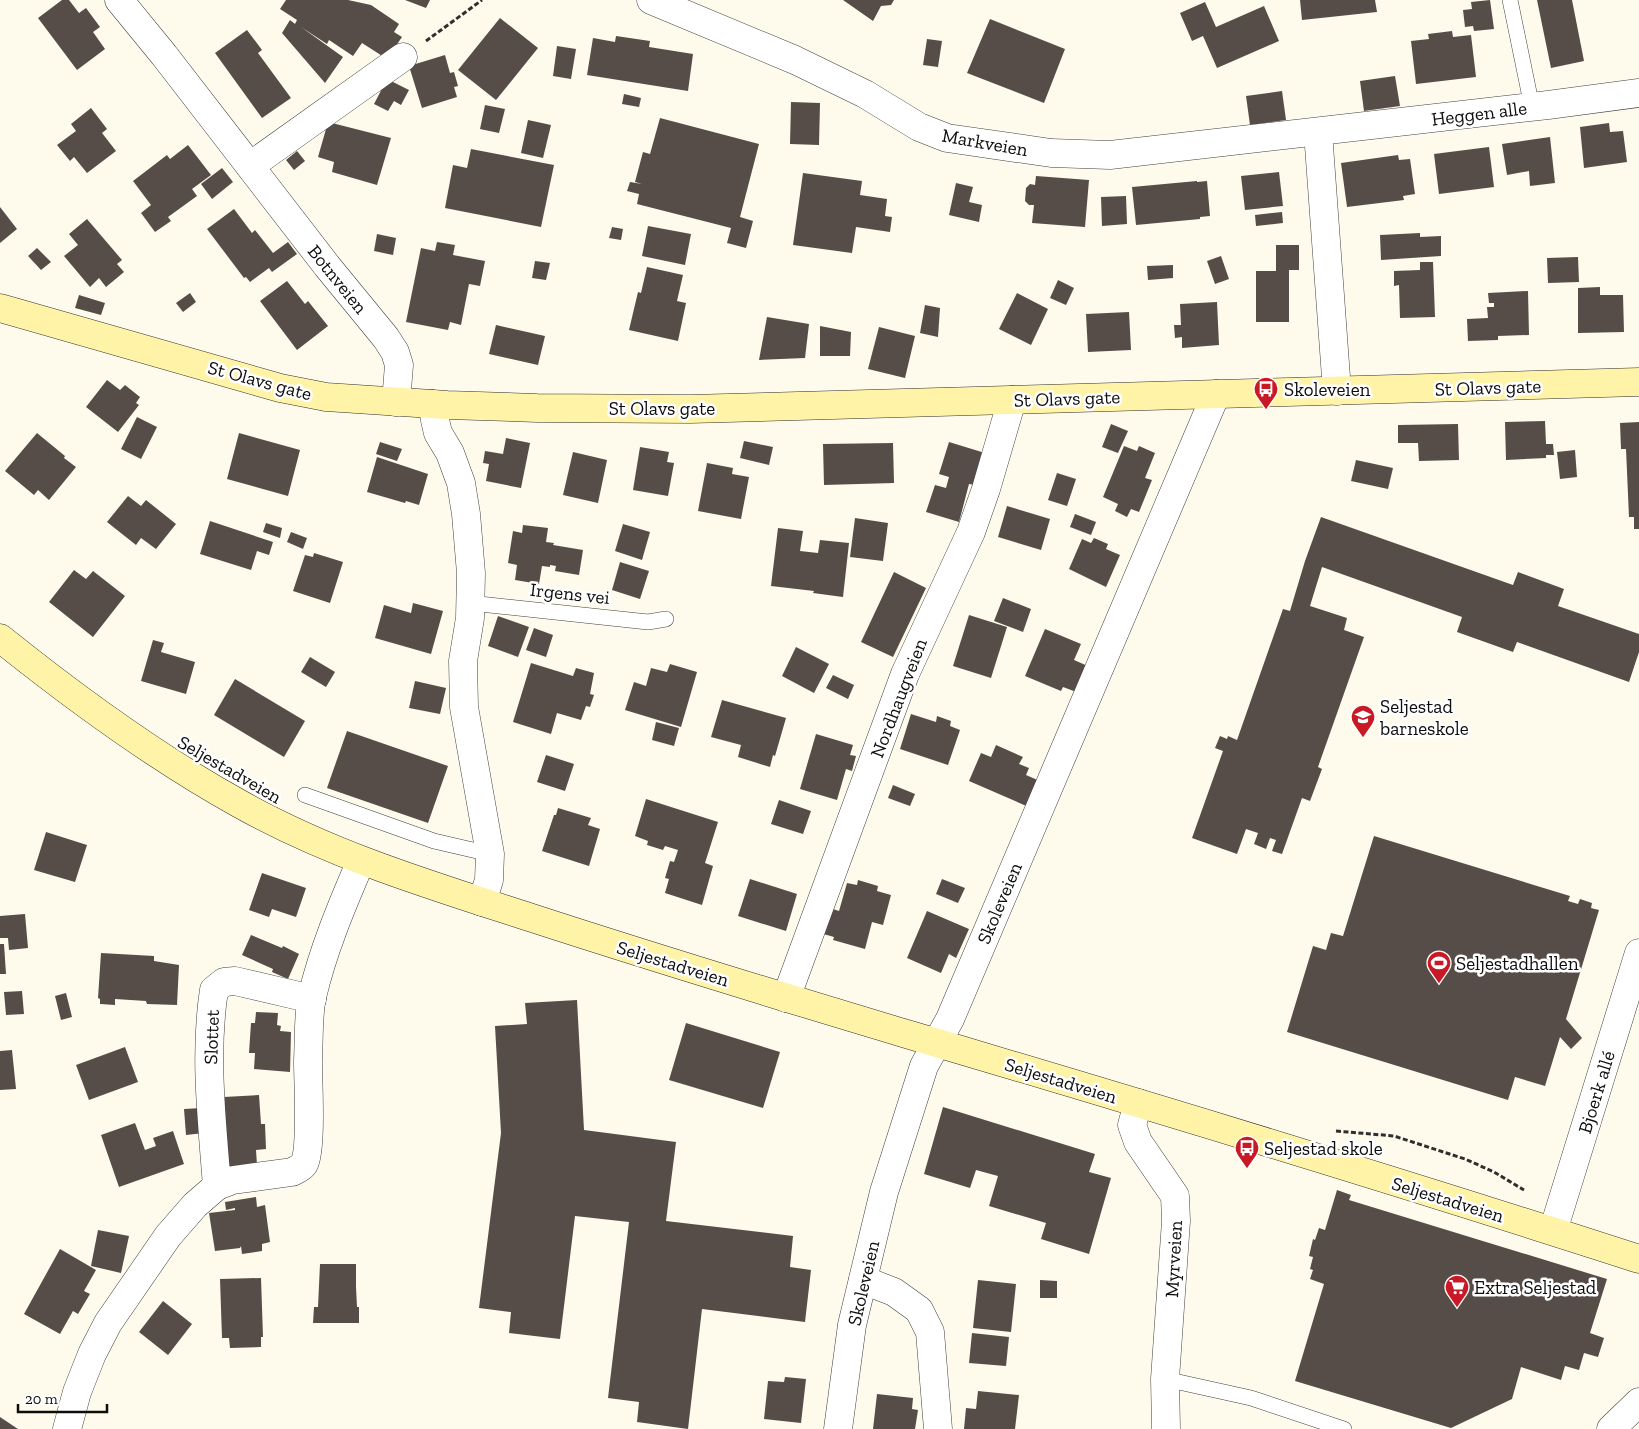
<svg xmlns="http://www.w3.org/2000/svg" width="1639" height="1429" font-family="'Zilla Slab',serif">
<rect width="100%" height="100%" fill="#fffbec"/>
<g fill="#564d48">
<path d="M62,0H69L79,13L86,8L100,27L93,32L105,49L77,70L38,18Z"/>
<path d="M286,0H348L371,5L399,24L394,32L402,37L387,59L362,43L353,56L329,40L327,44L301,27L343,57L325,83L282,33L290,20L295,24L297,20L280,9Z"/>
<path d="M405,0H430L426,8Z"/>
<path d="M843,0H894L891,5L881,6L873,21Z"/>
<path d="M1300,0H1375L1377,12L1302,20Z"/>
<path d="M1490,0L1494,29L1474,31L1473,26L1465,27L1463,10L1472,9L1471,2Z"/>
<path d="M1537,0H1572L1584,61L1551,68Z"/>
<path d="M1205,2L1216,27L1264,6L1279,41L1217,68L1203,36L1192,41L1180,13Z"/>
<path d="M500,18L538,48L496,100L458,70Z"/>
<path d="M990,19L1065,49L1044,103L967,73Z"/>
<path d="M247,30L262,50L258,53L291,98L262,118L215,53Z"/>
<path d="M1452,31L1453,37L1471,35L1476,77L1416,84L1411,41L1429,39L1428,34Z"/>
<path d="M616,36L650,41L649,47L693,54L688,91L587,75L593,38L615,42Z"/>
<path d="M927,39L942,41L938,67L923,65Z"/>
<path d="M557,46L576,49L571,79L553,76Z"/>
<path d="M445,55L450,73L454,72L458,86L454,87L457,97L422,108L409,66Z"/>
<path d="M1395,76L1400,106L1364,111L1360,81Z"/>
<path d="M387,79L409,90L401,105L394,101L388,111L374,104Z"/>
<path d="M1282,91L1286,120L1250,125L1246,96Z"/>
<path d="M624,94L641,98L639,107L622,104Z"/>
<path d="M791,102L820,103L819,145L790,144Z"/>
<path d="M485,105L505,109L499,133L480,129Z"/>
<path d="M91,108L107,129L102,133L116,151L87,173L74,157L70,161L57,145L76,131L71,124Z"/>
<path d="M660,118L759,144L740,217L753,221L746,248L727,243L731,228L637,204L639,194L627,191L630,182L642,184L635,182L643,152L650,154Z"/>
<path d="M528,120L551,125L543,158L521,153Z"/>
<path d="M328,122L391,138L377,185L332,172L334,162L318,157Z"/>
<path d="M1609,123L1610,132L1623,131L1627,162L1584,168L1580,127Z"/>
<path d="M1550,137L1555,183L1530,186L1529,171L1507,175L1502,144Z"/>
<path d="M188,145L211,175L192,189L197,196L168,217L171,221L155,232L141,213L151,205L133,181L167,155L170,159Z"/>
<path d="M1489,147L1494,187L1439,194L1434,154Z"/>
<path d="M471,149L554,165L541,227L445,208L453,165L467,168Z"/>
<path d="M297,151L305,161L294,170L286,160Z"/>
<path d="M1398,155L1399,160L1410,159L1415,194L1403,196L1404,200L1347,207L1341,163Z"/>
<path d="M222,168L233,182L212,199L201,184Z"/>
<path d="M1279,172L1283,206L1245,210L1241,176Z"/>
<path d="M803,173L862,181L860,195L887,199L885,216L892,217L890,232L856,227L852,253L793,245Z"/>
<path d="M1036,176L1089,180L1085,227L1032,223L1034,205H1029L1025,201L1026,188L1030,184L1035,185Z"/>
<path d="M1197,181V182L1207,181L1210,216L1200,217V219L1136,225L1132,187Z"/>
<path d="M956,183L973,187L969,202L982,205L979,222L949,215Z"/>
<path d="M1126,196L1127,224L1102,226L1101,197Z"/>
<path d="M0,207L17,229L0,243Z"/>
<path d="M234,209L252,233L255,230L273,253L288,242L297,254L272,272L269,268L250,282L246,277L244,278L207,229Z"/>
<path d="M1282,212L1283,223L1256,226L1255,215Z"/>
<path d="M87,219L122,260L117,264L124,272L106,287L99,278L90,287L64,256L78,245L69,234Z"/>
<path d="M648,226L691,234L685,265L642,256Z"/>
<path d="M612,227L623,229L621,240L609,238Z"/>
<path d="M1420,233V237L1441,236V256L1381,260L1380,235Z"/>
<path d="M377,234L396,238L393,255L374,251Z"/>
<path d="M437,242L455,245L453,255L485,261L480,286L469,284L461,325L450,322L448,330L406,322L421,248L435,251Z"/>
<path d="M1276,245H1299V270H1289V322H1256V271H1276Z"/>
<path d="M37,248L51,262L41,270L28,256Z"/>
<path d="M1221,256L1229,279L1215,284L1207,261Z"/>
<path d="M1578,257L1579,282L1548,283L1547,258Z"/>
<path d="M535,261L550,263L546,280L532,278Z"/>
<path d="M1420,262H1433L1435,317L1400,318L1399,285L1394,286V271L1420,270Z"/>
<path d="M1173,265V278L1148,280L1147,266Z"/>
<path d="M647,267L683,275L677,301L686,303L678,341L629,330L638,292L641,293Z"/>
<path d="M1058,280L1074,288L1066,305L1050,298Z"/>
<path d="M287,281L305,304L308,301L328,326L297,350L260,301Z"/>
<path d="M1600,287V295H1623L1624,332L1578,333V288Z"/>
<path d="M1528,291L1529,335L1498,336V340L1468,341L1467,319L1488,318L1487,307H1494V303H1489L1488,293Z"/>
<path d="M190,293L196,302L183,312L176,303Z"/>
<path d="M1017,293L1048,309L1031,345L999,329Z"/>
<path d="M79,295L105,303L101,315L75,308Z"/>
<path d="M1217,302L1219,345L1182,348V337L1175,338L1174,325H1181L1180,304Z"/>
<path d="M925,305L940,308L938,337L920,333Z"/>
<path d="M1129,312L1131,350L1088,352L1086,314Z"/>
<path d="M767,317L809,324L805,358L759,360Z"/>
<path d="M496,325L545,336L538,365L489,354Z"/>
<path d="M820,326L851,332L850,356H820Z"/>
<path d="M879,327L915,336L905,378L868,369Z"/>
<path d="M107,380L120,390L125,385L140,397L136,403L139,405L118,432L86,407Z"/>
<path d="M137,417L157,427L141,459L121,449Z"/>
<path d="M1545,421L1546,444H1553L1554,455H1546V458L1506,460L1505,422Z"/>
<path d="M1639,422V529H1634V517H1629L1626,449H1621L1620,423Z"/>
<path d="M1111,424L1128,431L1118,453L1102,447Z"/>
<path d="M1458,424L1459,460L1419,461L1418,443H1398V425Z"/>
<path d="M37,433L65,456L64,458L76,467L49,500L38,490L34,495L5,471Z"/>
<path d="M239,433L300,450L288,496L227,479Z"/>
<path d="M506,438L530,443L521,488L486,481L489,464L483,463L485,451L503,454Z"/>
<path d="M744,441L773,447L769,465L740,458Z"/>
<path d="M380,442L402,449L397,461L376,454Z"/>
<path d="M949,442L985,453L975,485L969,484L959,522L926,512L935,485L946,488L949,477L939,474Z"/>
<path d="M893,443L894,483L824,485L823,444Z"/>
<path d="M1124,446L1137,451L1139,446L1155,453L1145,478L1152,480L1139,512L1131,509L1127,517L1115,511L1118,504L1103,497Z"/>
<path d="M640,447L669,452L667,462L674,463L668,496L633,490Z"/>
<path d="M1575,450L1577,477L1560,479L1557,452Z"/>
<path d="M573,452L607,460L598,503L563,495Z"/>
<path d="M377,457L428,474L419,505L406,501L405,503L367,492Z"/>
<path d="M1356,460L1393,468L1388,489L1351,481Z"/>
<path d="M707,463L733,468L732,474L749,477L741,519L698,511Z"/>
<path d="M1057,473L1076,479L1067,506L1048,500Z"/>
<path d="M128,496L141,506L146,500L176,524L156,549L141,538L136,545L107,522Z"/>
<path d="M1007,506L1050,519L1041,550L998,537Z"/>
<path d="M1075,514L1096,522L1091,535L1070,527Z"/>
<path d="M1321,517L1513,585L1518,572L1564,589L1558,606L1639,634V652L1629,682L1517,642L1513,652L1457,632L1462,617L1322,567L1310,606L1347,618L1344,630L1364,637L1318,767L1322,769L1310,801L1302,798L1282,854L1272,851L1276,840L1270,838L1266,849L1254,844L1258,833L1246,829L1237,854L1192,838L1223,751L1215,748L1220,736L1227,739L1228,736L1237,740L1283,609L1290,611L1305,561Z"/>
<path d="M855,518L888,523L883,561L850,557Z"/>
<path d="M210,521L273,542L269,555L257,551L251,570L200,554Z"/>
<path d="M266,523L282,528L280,538L263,532Z"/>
<path d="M623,524L650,532L642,560L615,551Z"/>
<path d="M523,525L548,528L546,542L554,543L553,545L583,550L579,575L555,571L556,566L550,565V567L542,566L539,584L515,580L517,565L508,563L513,531L522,533Z"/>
<path d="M778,528L803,531L800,551L818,553L820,540L849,543L843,597L813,593L814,591L771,586Z"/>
<path d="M291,532L307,538L303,549L287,542Z"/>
<path d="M1094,538L1108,544L1106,549L1120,555L1106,587L1069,569L1082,539L1091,543Z"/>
<path d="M314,553L343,562L330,603L293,591L305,555L313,557Z"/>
<path d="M620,562L649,571L640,599L612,590Z"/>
<path d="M74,570L86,579L93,571L125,596L93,637L49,602Z"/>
<path d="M894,572L926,588L893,657L861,642Z"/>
<path d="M1003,598L1031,609L1023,632L994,621Z"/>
<path d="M413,603L443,611L431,654L375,638L384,605L411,613Z"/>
<path d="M969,615L1007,627L991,678L953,666Z"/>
<path d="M498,616L529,627L518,657L488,646Z"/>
<path d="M534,628L553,635L546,657L526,650Z"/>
<path d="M1045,629L1081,644L1074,660L1090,667L1079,693L1063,687L1061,691L1025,676Z"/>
<path d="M153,640L164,643L161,652L195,662L186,694L141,681Z"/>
<path d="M796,647L829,664L814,693L782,676Z"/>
<path d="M310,657L335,672L326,687L301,672Z"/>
<path d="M531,663L573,676L576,668L594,673L590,694L594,695L590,707L586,706L581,720L557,713L551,734L513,722Z"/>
<path d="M670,664L697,672L681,727L625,710L634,682L646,686L651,668L667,672Z"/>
<path d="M833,675L854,685L848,699L826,688Z"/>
<path d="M235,679L305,721L284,757L214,715Z"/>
<path d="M415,681L446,688L440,714L409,708Z"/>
<path d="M722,700L786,718L775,756L773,755L770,767L738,757L741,745L711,737Z"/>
<path d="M911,714L936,722L937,716L951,721L950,726L960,730L948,765L900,749Z"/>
<path d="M656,722L679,728L674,746L652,740Z"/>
<path d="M347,731L448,766L428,823L327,788Z"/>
<path d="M816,734L853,745L850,755L856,756L852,771L846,769L837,800L800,789Z"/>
<path d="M996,745L1023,757L1019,764L1029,768L1026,775L1042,782L1031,808L969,781L981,753L991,757Z"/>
<path d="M546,755L574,764L565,791L537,782Z"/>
<path d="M893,785L915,794L910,806L888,798Z"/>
<path d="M646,799L718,822L705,863L713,866L702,905L665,893L669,879L665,878L670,861L674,862L678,850L665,846L663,850L647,845L648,841L635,836Z"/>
<path d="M779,800L811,811L803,834L771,824Z"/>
<path d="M558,808L591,818L588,825L600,829L589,866L542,851L554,815H556Z"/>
<path d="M46,832L87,845L75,882L34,870Z"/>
<path d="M1374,836L1570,896L1568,901L1578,904L1580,899L1592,903L1591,908L1599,910L1566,1019L1582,1038L1571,1049L1560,1037L1545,1086L1515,1077L1508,1100L1287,1032L1313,946L1326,950L1331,933L1343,936Z"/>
<path d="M262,873L306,888L296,917L272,909L269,917L249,910Z"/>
<path d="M750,879L797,894L786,931L738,916Z"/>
<path d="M942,879L965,888L958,903L936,894Z"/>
<path d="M858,880L878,886L877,891L891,895L883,925L872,922L865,949L833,940L834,937L820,933L827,907L839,911L847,883L857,885Z"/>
<path d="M927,911L969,929L956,958L949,954L941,973L907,958Z"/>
<path d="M25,914L28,948L9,950L8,938H0V916Z"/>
<path d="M251,935L282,948L283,946L299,954L288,979L272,972L273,969L242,955Z"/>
<path d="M0,944H4L6,974H0Z"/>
<path d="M101,953L154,956V961L179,965L177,1005L147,1004L146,1001L115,999V1005L100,1004V999L98,998Z"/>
<path d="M22,991L24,1014L6,1015L4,992Z"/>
<path d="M66,993L72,1017L61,1020L55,996Z"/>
<path d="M577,1000L584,1130L676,1142L666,1221L793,1236L790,1267L811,1270L805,1322L702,1309L688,1429L637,1422L639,1402L608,1398L629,1222L575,1216L560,1339L509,1333L511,1312L479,1308L501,1133L495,1026L527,1024L525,1003Z"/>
<path d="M256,1012L278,1013L277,1025L281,1026L280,1031L291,1032L290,1072L254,1069L255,1053H249L251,1023H255Z"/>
<path d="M686,1023L780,1052L763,1108L669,1080Z"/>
<path d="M125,1047L138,1082L89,1100L76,1065Z"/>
<path d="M12,1050L16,1089L0,1090V1051Z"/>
<path d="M259,1095L261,1124H265L266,1149L256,1150L257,1165L227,1167L226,1151H228L224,1097Z"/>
<path d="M943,1107L1095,1154L1089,1172L1111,1178L1089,1254L1041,1239L1046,1223L989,1206L998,1176L976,1170L970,1188L924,1174Z"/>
<path d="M202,1108L204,1133L186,1135L184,1109Z"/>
<path d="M135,1123L145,1150L156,1146L153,1138L173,1131L184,1164L119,1187L101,1135Z"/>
<path d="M1337,1190L1351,1195L1349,1200L1607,1279L1590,1333L1604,1338L1598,1357L1584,1353L1579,1370L1565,1366L1561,1380L1521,1367L1512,1399L1451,1428L1295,1381L1324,1284L1310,1279L1313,1270L1310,1269L1313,1257L1309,1256L1313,1239L1315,1240L1319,1228L1325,1230Z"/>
<path d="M256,1197L257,1207L265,1205L270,1242L262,1244V1251L242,1254L241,1246L240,1248L215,1251L209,1213L235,1210V1208L226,1210L225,1202Z"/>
<path d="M98,1230L129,1236L121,1273L91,1266Z"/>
<path d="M60,1249L96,1270L84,1291L90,1294L78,1314L73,1311L60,1334L24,1314Z"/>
<path d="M320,1264H356V1287L357,1307H359V1323H313L314,1307H318Z"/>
<path d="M261,1278L263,1337H261V1347L230,1348L229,1338H222L220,1279Z"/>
<path d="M978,1280L1016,1284L1011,1332L973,1328Z"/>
<path d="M1040,1280L1057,1281V1298H1040Z"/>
<path d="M163,1301L192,1324L168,1355L139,1332Z"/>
<path d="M972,1333L1009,1337L1006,1366L969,1363Z"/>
<path d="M785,1377L806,1379L801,1423L764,1419L768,1381L784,1382Z"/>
<path d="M978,1391L1019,1395L1015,1429H964L966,1408L976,1409Z"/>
<path d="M877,1394L913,1398L912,1409L918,1410L915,1429H873Z"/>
<path d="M0,1417L18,1429H0Z"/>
</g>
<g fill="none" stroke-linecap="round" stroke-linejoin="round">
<defs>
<g id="lane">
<path d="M1510,0L1532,107"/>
<path d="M470,603L648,622L666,619"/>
<path d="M305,795L434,841L490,854"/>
<path d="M1165,1379L1251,1398L1344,1429"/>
</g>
<g id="street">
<path d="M119,0L164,55L327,266L386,338L395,352L399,365L396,402"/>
<path d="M651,0L795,60L865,94L919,127L947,138L1051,153L1110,155L1548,105L1639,93"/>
<path d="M1318,132L1337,391"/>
<path d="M250,166L403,57"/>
<path d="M433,404L435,420L438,433L450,453L461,483L466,514L471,573L470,618L463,661L464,707L490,854L489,880L482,902"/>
<path d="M786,998L905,674L971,532L986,489L1012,400"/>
<path d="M1138,1103L1132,1125L1138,1142L1175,1196L1176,1221L1165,1379L1166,1429"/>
<path d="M217,1186C212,1121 204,1055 214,990L224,982L235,981L312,999"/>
<path d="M1553,1231L1639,953"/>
<path d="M863,1280L894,1292L919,1310L930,1332L938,1429"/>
<path d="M67,1429L77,1392L92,1354L108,1323L168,1236L195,1205L217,1186L233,1180L292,1172C296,1170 301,1168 304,1164C312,1149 308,1082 308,1061C309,1043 308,1014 312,997C323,950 342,905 361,861"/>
<path d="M838,1429L852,1325L884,1192L924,1066L950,1019L1216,394"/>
<path d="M1611,1429L1639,1402"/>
</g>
<g id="secondary">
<path d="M0,308L280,388L326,397L447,405L537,408L690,409L1639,382"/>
<path d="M0,638C76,699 155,757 240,804C331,855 430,885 529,917C655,958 783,997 910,1035C1154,1107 1397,1181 1639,1259"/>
</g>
</defs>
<use href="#lane" stroke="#404040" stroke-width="16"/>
<use href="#street" stroke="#404040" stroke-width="29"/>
<use href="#secondary" stroke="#2f2f2f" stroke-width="29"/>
<g stroke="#2f2f2f" stroke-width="3" stroke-dasharray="5 2.5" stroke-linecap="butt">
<path d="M426,41L482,0"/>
<path d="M1336,1131L1394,1136L1465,1159L1494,1172L1524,1190"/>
</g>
<use href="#lane" stroke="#fff" stroke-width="15"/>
<use href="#street" stroke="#fff" stroke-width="28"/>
<use href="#secondary" stroke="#fff3a7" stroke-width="28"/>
</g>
<defs>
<symbol id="bus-pin" viewBox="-11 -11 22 30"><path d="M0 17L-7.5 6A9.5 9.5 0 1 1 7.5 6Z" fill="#c91926" stroke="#fff"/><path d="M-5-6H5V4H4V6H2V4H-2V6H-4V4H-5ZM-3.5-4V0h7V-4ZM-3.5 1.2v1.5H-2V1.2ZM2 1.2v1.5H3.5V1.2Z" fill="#fff"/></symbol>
<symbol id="school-pin" viewBox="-11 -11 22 30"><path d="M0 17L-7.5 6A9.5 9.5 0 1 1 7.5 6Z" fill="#c91926" stroke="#fff"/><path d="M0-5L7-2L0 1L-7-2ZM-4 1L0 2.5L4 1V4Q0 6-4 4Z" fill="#fff"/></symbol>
<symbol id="stadium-pin" viewBox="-11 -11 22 30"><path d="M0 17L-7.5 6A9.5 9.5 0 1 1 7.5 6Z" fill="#c91926" stroke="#fff"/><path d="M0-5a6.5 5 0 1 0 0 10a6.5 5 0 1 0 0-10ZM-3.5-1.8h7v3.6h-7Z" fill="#fff"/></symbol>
<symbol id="supermarket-pin" viewBox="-11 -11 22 30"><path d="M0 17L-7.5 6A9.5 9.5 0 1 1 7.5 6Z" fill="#c91926" stroke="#fff"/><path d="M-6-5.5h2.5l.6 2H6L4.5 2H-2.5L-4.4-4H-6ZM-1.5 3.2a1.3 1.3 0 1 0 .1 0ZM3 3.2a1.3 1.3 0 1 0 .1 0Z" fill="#fff"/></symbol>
</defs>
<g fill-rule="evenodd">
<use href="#bus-pin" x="1252" y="375" width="28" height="38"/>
<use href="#school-pin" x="1349" y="703" width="28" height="38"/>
<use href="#stadium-pin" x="1425" y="949" width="28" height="38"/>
<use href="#bus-pin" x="1233" y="1134" width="28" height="38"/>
<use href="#supermarket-pin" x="1443" y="1273" width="28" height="38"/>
</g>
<g text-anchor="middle" stroke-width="5" stroke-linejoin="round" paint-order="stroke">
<g font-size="19" fill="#0d0d0d" stroke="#fff">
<text transform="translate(1479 113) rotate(-7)" y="7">Heggen alle</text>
<text transform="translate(985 142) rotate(10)" y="7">Markveien</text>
<text transform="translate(338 279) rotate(51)" y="7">Botnveien</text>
<text transform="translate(260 380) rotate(15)" y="7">St Olavs gate</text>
<text transform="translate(1488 387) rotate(-2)" y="7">St Olavs gate</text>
<text transform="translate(1067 398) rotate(-2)" y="7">St Olavs gate</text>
<text x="662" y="415">St Olavs gate</text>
<text transform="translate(570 593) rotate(6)" y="7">Irgens vei</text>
<text transform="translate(898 698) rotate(-69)" y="7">Nordhaugveien</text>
<text transform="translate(230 769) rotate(30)" y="7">Seljestadveien</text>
<text transform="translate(999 903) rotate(-67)" y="7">Skoleveien</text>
<text transform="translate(673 963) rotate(17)" y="7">Seljestadveien</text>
<text transform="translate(211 1037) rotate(-88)" y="7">Slottet</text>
<text transform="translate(1061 1080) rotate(17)" y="7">Seljestadveien</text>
<text transform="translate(1596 1092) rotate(-73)" y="7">Bjoerk allé</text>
<text transform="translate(1448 1199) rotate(17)" y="7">Seljestadveien</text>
<text transform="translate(1173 1259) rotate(-87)" y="7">Myrveien</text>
<text transform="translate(863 1283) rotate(-77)" y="7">Skoleveien</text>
</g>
<g font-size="19" fill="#0d0d0d" stroke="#fff" text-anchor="start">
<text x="1284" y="396">Skoleveien</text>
<text x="1380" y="713">Seljestad<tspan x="1380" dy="22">barneskole</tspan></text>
<text x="1456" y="970">Seljestadhallen</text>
<text x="1264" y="1155">Seljestad skole</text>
<text x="1474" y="1294">Extra Seljestad</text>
</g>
</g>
<path d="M18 1404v8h89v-8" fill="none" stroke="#0d0d0d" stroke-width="2.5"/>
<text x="25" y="1404" font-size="15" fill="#0d0d0d" stroke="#ffffff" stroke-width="4" paint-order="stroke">20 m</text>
</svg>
